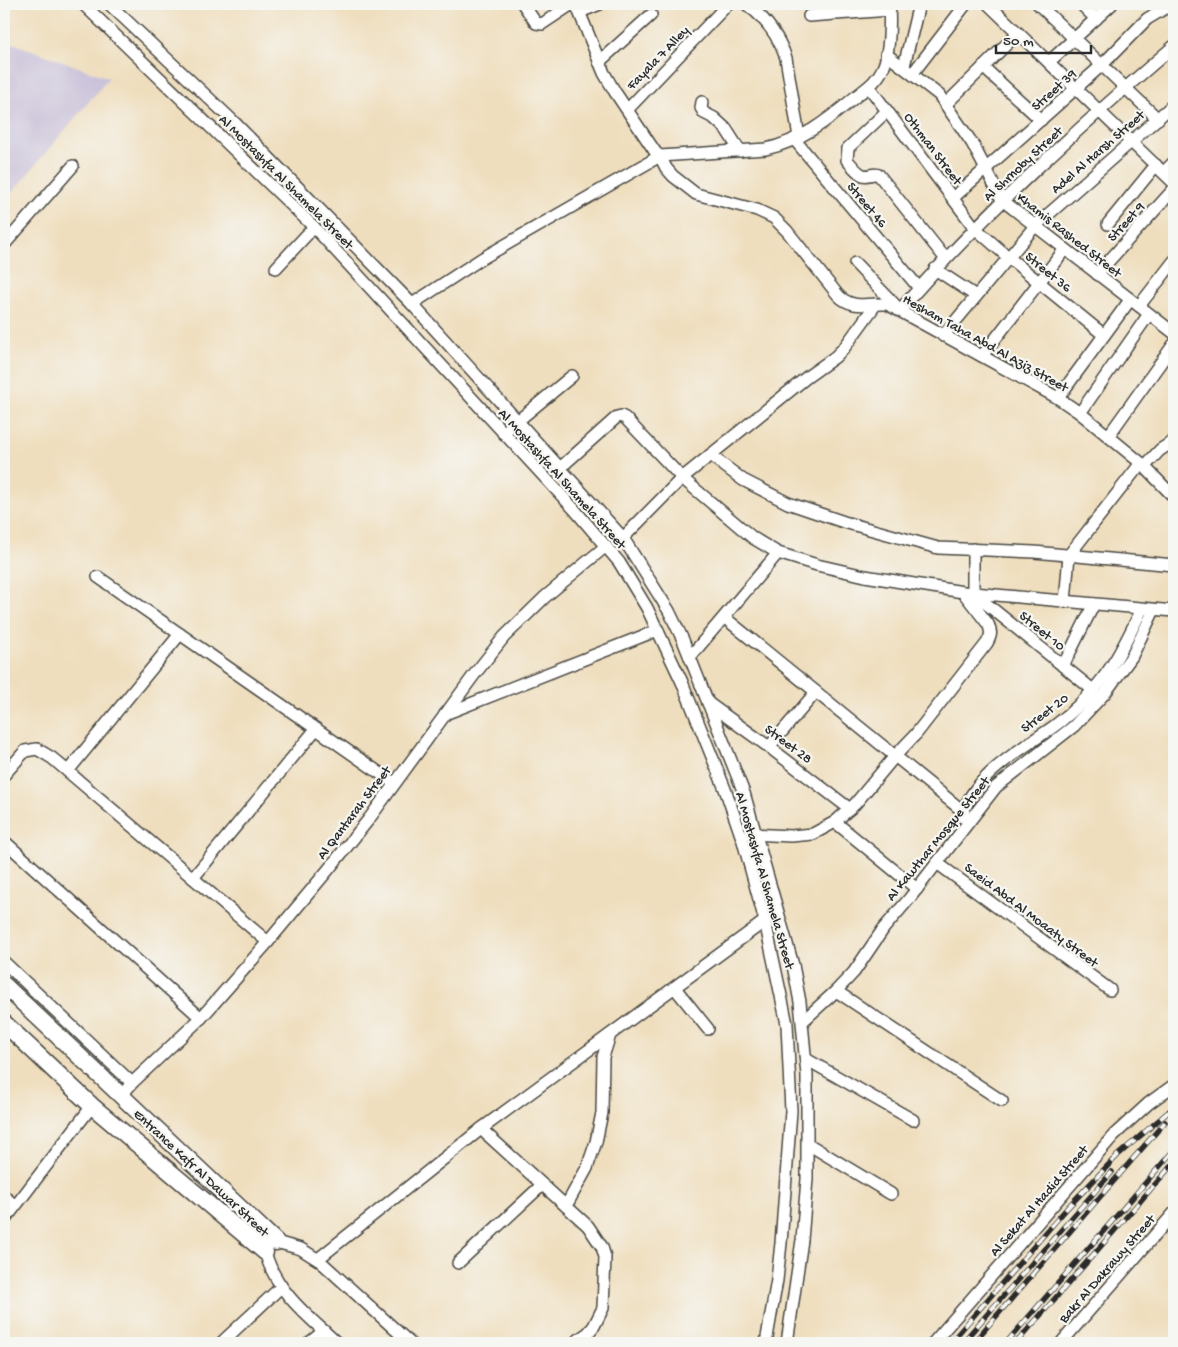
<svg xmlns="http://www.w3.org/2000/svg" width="1178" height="1347" font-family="'Gochi Hand',sans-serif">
<rect width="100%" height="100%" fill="#f6f6f2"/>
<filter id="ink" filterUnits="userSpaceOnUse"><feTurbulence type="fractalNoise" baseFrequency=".02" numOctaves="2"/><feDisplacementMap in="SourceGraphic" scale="10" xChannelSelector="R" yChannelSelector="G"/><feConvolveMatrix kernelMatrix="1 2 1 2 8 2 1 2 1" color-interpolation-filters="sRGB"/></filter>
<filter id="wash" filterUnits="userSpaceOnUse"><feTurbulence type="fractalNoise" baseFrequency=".0096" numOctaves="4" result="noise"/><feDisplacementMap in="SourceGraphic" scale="20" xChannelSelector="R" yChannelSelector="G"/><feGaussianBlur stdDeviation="1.12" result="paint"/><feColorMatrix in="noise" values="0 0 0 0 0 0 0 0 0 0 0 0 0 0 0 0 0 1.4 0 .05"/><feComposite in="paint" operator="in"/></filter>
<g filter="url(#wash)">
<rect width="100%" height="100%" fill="#efdebd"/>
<path fill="#c8bfd8" d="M4,40L109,78L4,202Z"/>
</g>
<g filter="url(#ink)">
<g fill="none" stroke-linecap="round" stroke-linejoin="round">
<defs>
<g id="minor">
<path d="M83,4L314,227L574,509L619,562L647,608L682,682L725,789L743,841L765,921L787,1024L791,1111L781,1243L777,1280L766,1343"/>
<path d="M109,4L233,121L412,304L623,538L669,611L683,640L744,793L793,965L800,1002L807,1075V1179L802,1240L787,1343"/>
<path d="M523,4L536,23L542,24L572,4"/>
<path d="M576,4L604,73L615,92L656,153L660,156L766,149C801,141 827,121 854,98C865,89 877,82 883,68C890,53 890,21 889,4"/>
<path d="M746,4C766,18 778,35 786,58L799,137"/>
<path d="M988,4L1174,183"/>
<path d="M1038,4L1158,119"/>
<path d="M1081,4L1096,19"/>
<path d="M580,12L600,4"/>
<path d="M809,16L890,10"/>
<path d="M886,54L939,95L972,143L1002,200L1174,333"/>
<path d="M599,62L651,15"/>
<path d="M1049,62L1112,4"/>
<path d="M904,66L919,4"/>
<path d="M983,67L1041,120"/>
<path d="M913,73L966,4"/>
<path d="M869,87L975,228L1008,257L1104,335"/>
<path d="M702,102L701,108L704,113L714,118L726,129L740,151"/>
<path d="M946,104L1018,33"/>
<path d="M628,109L728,4"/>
<path d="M887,111L848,148L847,160C851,164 857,173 863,175C869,177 873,172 879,175L945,258"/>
<path d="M794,139L919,288"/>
<path d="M1164,172L1174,162"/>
<path d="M953,198L1102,65L1147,19L1172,4"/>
<path d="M1108,224L1156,165"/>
<path d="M4,245L73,166"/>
<path d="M855,263L900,310C983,214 1077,129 1174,46"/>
<path d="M276,268L314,227"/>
<path d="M935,269L976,296"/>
<path d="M1097,274L1174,189"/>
<path d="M412,304L481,259L660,156L666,168L673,176L696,194L757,210L774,218L787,231L838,295C852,310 869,303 887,304L1058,398L1080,413L1141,463L1174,497"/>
<path d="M1139,306L1174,261"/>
<path d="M943,336L1035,226L1174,104"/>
<path d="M982,356L1065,249"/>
<path d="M1058,398L1130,300"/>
<path d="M1080,413L1149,314"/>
<path d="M503,433L572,376"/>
<path d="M1109,435L1174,344"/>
<path d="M710,455L743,480L788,503L844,522L938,548L1034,552L1174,565"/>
<path d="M1145,466L1160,450L1174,441"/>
<path d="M560,468L617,417L621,416L625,418L682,478L753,538L778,553L817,565L865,576L963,592L1174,611"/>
<path d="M623,538L682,478L807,377L835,357L844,348L876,304"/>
<path d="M973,549V593L1093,690"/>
<path d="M98,577L394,783"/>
<path d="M1065,602L1069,555L1141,463"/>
<path d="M725,618L964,812"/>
<path d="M690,657L778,553"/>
<path d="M1063,666L1094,604"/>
<path d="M708,703L769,747L850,809"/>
<path d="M445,714L658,630"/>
<path d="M769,747L816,692"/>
<path d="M68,771L180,634"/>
<path d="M4,775L25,751L37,749L52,758L268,942"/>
<path d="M962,817C970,778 1023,748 1053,727C1064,719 1075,709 1085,699C1111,673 1126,642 1142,609"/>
<path d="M835,822L917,889"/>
<path d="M750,834L791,836L813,834L835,822L855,804L895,756L916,734L987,643C991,636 992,632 988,624L963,592"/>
<path d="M4,841L201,1018"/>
<path d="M937,863L1110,990"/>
<path d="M193,878L316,729"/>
<path d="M4,962L132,1083"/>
<path d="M675,988L708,1029"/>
<path d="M836,991L1002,1101"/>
<path d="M803,1021L836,991L854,972L884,928L909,899L996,787L1074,726L1105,693L1132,656L1154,610"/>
<path d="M806,1059L913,1120"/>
<path d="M121,1096L132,1083L201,1018L268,942L328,870L369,819L474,675L504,637L545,597L606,546"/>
<path d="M481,1129L588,1226L602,1247L605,1257L603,1308L594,1326L588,1333L574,1343"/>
<path d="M808,1144L891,1194"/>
<path d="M4,1196L15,1206"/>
<path d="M566,1206L587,1168L596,1142L602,1113L603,1057L610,1035"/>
<path d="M4,1221L92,1106"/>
<path d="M276,1242L301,1249L320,1261L410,1343"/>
<path d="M265,1252C276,1292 308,1316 337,1343"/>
<path d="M318,1259L481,1129L765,921"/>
<path d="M458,1263L542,1185"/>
<path d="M221,1343L281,1287"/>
<path d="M309,1343L324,1331"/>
<path d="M933,1343L1114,1135L1149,1103L1174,1085"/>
<path d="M1061,1343L1174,1213"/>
</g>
<g id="secondary">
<path d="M4,985L276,1242"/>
<path d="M4,1023L92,1106L265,1252"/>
</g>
</defs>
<use href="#minor" stroke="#484641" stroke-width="14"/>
<use href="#secondary" stroke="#484641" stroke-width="19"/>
<use href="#minor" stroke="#fff" stroke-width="11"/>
<use href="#secondary" stroke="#fff" stroke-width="16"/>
<defs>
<g id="rail">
<path d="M950,1343L1068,1207L1118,1155L1174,1107"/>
<path d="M962,1343L1112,1172"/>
<path d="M973,1343L1165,1122"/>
<path d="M1006,1343L1174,1150"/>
<path d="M1016,1343L1171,1166"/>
</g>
</defs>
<use href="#rail" stroke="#2b2b2b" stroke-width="5.5"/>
<use href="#rail" stroke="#f6f6f2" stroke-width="4" stroke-dasharray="11" stroke-linecap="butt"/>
</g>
</g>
<g text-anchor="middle" stroke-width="4.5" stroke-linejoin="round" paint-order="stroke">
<g font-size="14" fill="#2b2b2b" stroke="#f6f6f2">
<text transform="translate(657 57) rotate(-46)" y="5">Fayala 7 Alley</text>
<text transform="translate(1053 89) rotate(-42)" y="5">Street 39</text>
<text transform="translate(934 148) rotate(53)" y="5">Othman Street</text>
<text transform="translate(1097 151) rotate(-41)" y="5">Adel Al Harsh Street</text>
<text transform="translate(1022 163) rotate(-43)" y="5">Al Shrnoby Street</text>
<text transform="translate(287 181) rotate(45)" y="5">Al Mostashfa Al Shamela Street</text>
<text transform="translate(868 204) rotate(50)" y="5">Street 46</text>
<text transform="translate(1125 221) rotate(-48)" y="5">Street 9</text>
<text transform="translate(1070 234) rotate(38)" y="5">Khamis Rashed Street</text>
<text transform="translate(1049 271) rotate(39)" y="5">Street 36</text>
<text transform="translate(986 342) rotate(29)" y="5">Hesham Taha Abd Al Aziz Street</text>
<text transform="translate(563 478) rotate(48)" y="5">Al Mostashfa Al Shamela Street</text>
<text transform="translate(1043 630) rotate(39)" y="5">Street 10</text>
<text transform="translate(1044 712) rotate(-37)" y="5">Street 20</text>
<text transform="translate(789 743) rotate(37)" y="5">Street 28</text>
<text transform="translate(353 812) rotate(-53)" y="5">Al Qantarah Street</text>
<text transform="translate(937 838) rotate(-51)" y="5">Al Kawthar Mosque Street</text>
<text transform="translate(766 880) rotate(74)" y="5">Al Mostashfa Al Shamela Street</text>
<text transform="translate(1032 914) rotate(37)" y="5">Saeid Abd Al Moaaty Street</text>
<text transform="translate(202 1172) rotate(43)" y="5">Entrance Kafr Al Dawar Street</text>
<text transform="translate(1038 1200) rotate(-49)" y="5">Al Sekat Al Hadid Street</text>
<text transform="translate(1106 1268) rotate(-49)" y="5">Bakr Al Dakrawy Street</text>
</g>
</g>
<rect width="1178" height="1347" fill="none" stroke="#f6f6f2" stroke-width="20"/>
<path d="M996 45v8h95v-8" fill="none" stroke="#2b2b2b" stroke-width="2.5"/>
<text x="1003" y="45" font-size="15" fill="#2b2b2b" stroke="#f6f6f2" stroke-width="4" paint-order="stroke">50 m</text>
</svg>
